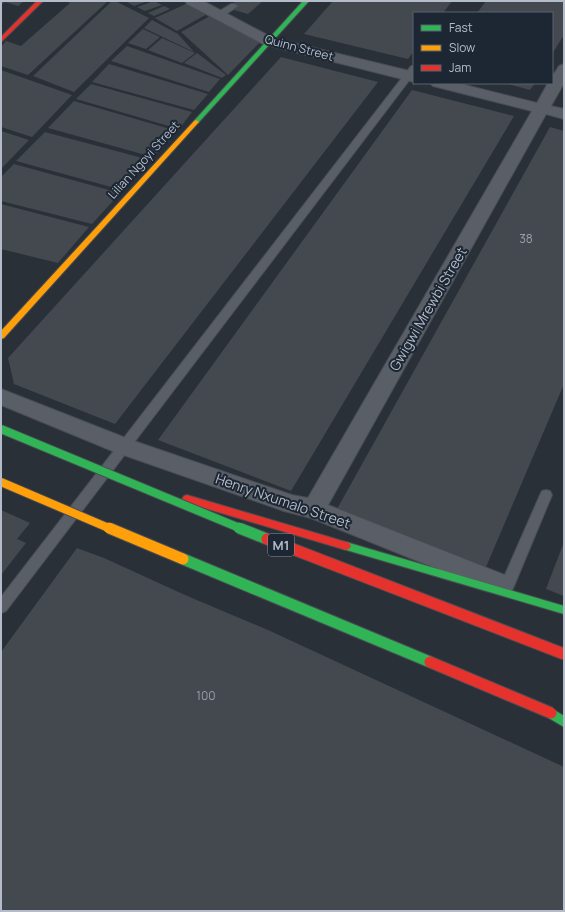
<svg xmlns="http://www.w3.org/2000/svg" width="565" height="912" font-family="Manrope,sans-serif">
<rect width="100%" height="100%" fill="#2a3038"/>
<g fill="#444950">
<path d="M1,1H24L18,6L5,2L1,5Z"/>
<path d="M66,1H108L28,75L1,66V47L6,41L21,46L70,3Z"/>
<path d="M112,1H115L149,18L74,92L33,76Z"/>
<path d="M125,1H148L134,6Z"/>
<path d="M154,1L162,5L145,11L137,7Z"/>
<path d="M236,1H263L248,14L227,8Z"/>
<path d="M333,1H452L443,13H414V51L408,59L304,34Z"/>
<path d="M486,1H564V35L552,54V13H477Z"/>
<path d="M188,3L207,14L177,31L155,18Z"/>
<path d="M164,6L170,9L154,16L148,13Z"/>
<path d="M210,16L260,42L228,75L181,32Z"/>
<path d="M152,20L178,34L194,52L144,28Z"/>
<path d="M143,29L160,37L146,49L128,43Z"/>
<path d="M162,38L195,53L182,63L148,50Z"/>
<path d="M127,46L220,79L209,92L111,61Z"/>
<path d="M197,53L226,75L222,78L184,63Z"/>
<path d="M281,57L378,82L115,424L14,384L8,358Z"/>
<path d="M109,64L208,94L194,110L92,82Z"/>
<path d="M1,70L72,95L32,137L1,127Z"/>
<path d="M504,83H535L530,90Z"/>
<path d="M91,84L192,112L179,129L76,99Z"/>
<path d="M412,90L514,116L291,491L158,440Z"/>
<path d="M74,101L177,131L153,157L48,128Z"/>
<path d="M550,127L564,131V384L486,567L337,509Z"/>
<path d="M1,131L29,140L1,169Z"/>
<path d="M45,132L150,160L122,190L16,161Z"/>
<path d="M14,164L120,193L92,224L1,201V177Z"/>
<path d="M1,204L89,227L58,263L1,249Z"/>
<path d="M1,510L30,523L17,539L26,543L1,575Z"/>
<path d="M564,542V596L546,589Z"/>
<path d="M77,548L104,558L185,595L268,630L564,767V911H1V652Z"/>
</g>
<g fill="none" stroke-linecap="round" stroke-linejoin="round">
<defs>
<g id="lane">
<path d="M231,4H234L238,6L222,17H216V13Z"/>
<path d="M411,66H414V74L6,611L1,613V597Z"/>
<path d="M546,490L550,491L552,495L514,586L512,590L507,592L502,590L500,586L540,495L542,491Z"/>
</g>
<g id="street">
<path d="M185,1H203L273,38L414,72V82L263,44L187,4Z"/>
<path d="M564,64V83L551,106L564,109V119L546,114L328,505L510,577L513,584L510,591L501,594L492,591L311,518L284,511L115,452L1,405V389L131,440L292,495L308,498L532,111L433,86L430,83H457L537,103L548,83H552V77L559,66Z"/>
</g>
<g id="fast">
<path d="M303,1H309L198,123H194V121Z"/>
<path d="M346,542L564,606V614L343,549L341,546L343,543Z"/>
<path d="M551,708L564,716V727L547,717L546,713L547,709Z"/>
</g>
<path id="slow" d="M196,120L199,122L198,123L4,338L1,339V331L194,121Z"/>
<g id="jam">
<path d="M37,1H43L1,42V37Z"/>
<path d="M187,495L346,542L349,543L351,546L349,549L346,550L184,502L182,499L184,496Z"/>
</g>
</defs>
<use href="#lane" stroke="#484c53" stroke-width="2"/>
<use href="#street" stroke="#484c53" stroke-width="2"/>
<use href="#fast" stroke="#484c53" stroke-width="2"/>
<use href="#slow" stroke="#484c53" stroke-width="2"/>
<use href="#jam" stroke="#484c53" stroke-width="2"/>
<use href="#lane" fill="#5a5e66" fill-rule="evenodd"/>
<use href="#street" fill="#5a5e66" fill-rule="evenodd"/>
<use href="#fast" fill="#30b455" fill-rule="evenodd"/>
<use href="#slow" fill="#ff9f0a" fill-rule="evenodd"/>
<use href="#jam" fill="#e5322d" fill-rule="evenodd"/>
<defs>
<path id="fast-bridge-far1" d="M1,429L242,529"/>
<g id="fast-bridge">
<path d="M239,528L267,539"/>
<path d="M183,559L430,662"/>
</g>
<path id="slow-bridge-far1" d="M1,482L111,529"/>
<path id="slow-bridge" d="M109,528L183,559"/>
<g id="jam-bridge">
<path d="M267,539L564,654"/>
<path d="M430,662L551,713"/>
</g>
</defs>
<use href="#fast-bridge-far1" stroke="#474c53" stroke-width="10" stroke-linecap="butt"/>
<use href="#fast-bridge" stroke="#474c53" stroke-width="13" stroke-linecap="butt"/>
<use href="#slow-bridge-far1" stroke="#474c53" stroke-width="10" stroke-linecap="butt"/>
<use href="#slow-bridge" stroke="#474c53" stroke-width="13" stroke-linecap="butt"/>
<use href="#jam-bridge" stroke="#474c53" stroke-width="13" stroke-linecap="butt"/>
<use href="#fast-bridge-far1" stroke="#30b455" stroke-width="8"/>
<use href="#fast-bridge" stroke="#30b455" stroke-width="11"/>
<use href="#slow-bridge-far1" stroke="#ff9f0a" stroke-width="8"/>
<use href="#slow-bridge" stroke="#ff9f0a" stroke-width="11"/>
<use href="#jam-bridge" stroke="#e5322d" stroke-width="11"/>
</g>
<g text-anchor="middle" stroke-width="4" stroke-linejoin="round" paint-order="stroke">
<g font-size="12" fill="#b4bcc9" stroke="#1d2633">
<text transform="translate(299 48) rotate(15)" y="4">Quinn Street</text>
<text transform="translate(144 160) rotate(-48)" y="4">Lilian Ngoyi Street</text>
</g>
<g font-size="12" fill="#989fab">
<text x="526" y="243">38</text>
<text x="206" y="700">100</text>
</g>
<rect fill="#1d2633" stroke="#878f9c" stroke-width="1" x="268" y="534" width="26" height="22" rx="3"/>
<g font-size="13" font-weight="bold" fill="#b4bcc9">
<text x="281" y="550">M1</text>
</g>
<g font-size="14" fill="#b4bcc9" stroke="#1d2633">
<text transform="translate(428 309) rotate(-60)" y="5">Gwigwi Mrewbi Street</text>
<text transform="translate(283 501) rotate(19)" y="5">Henry Nxumalo Street</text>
</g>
</g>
<rect width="565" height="912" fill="none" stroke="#b4bcc9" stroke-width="4"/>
<rect x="413" y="12" width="140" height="72" fill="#1d2633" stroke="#59626f"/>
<rect x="421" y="25" width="20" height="6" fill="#30b455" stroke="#59626f"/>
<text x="449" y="32" font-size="12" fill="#b4bcc9">Fast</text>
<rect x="421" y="45" width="20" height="6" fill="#ff9f0a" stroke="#59626f"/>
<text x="449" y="52" font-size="12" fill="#b4bcc9">Slow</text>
<rect x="421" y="65" width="20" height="6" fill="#e5322d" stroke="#59626f"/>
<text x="449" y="72" font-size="12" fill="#b4bcc9">Jam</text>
</svg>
